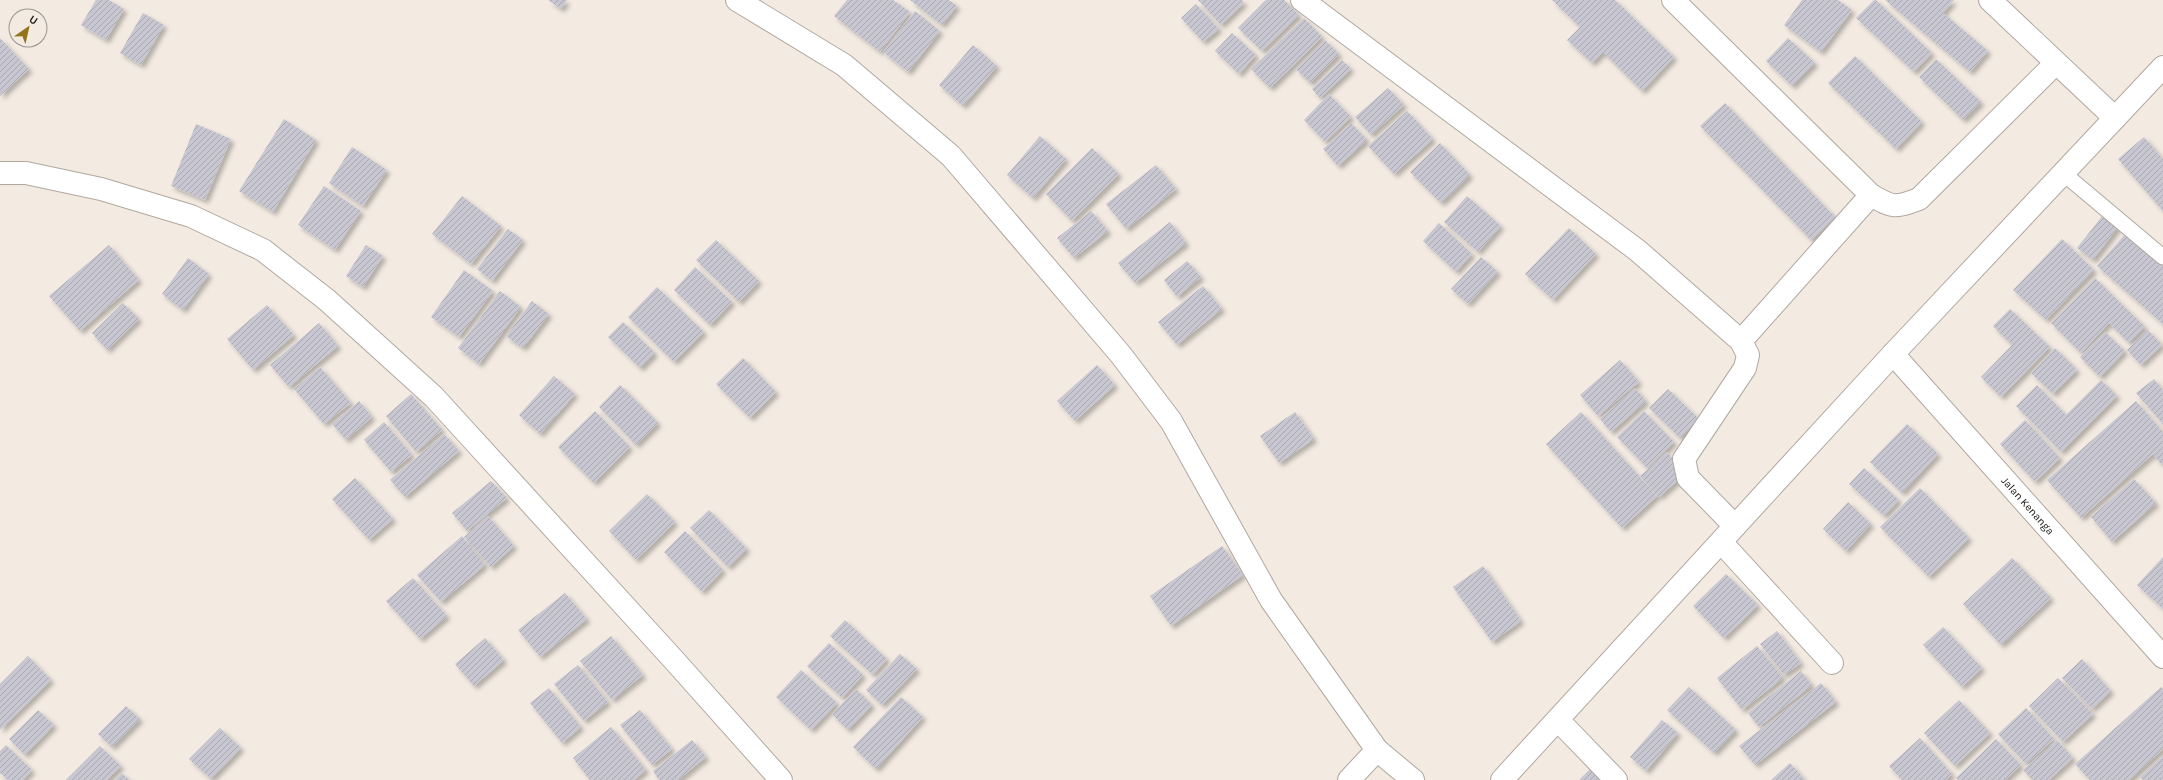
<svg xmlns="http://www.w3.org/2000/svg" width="2163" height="780" font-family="Karla,sans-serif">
<defs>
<pattern id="building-hatch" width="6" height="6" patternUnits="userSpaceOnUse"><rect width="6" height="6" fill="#c7c6d1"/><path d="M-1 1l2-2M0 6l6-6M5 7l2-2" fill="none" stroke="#aaa9b2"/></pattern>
<filter id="shadow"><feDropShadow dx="3.5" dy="3.5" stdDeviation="2" flood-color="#0004"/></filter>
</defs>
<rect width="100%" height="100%" fill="#f3ebe2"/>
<g fill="url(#building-hatch)" filter="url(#shadow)">
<path d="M96,0H109L124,9L106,40L81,25Z"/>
<path d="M548,0H567L561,9Z"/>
<path d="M847,0H893L910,12L880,52L834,16Z"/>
<path d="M910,0H949L957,6L942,25Z"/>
<path d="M1198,0H1242L1244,3L1221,25Z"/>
<path d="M1266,0H1284L1299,15L1262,51L1238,28Z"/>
<path d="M1552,0H1615L1674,57L1642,91L1603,52L1592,63L1567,40L1580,27Z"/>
<path d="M1802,0H1838L1852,10L1821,52L1784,25Z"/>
<path d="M1874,0H1876L1932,53L1914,72L1856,18Z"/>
<path d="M1885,0H1954L1943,13L1988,51L1970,72Z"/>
<path d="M1196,4L1219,29L1203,42L1181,18Z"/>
<path d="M915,11L940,31L908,72L883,52Z"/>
<path d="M143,13L164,25L141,65L120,53Z"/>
<path d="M1304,18L1322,37L1270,88L1251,69Z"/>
<path d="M1232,33L1256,55L1239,74L1215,51Z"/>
<path d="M0,38L29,69L0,96Z"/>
<path d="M1788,38L1815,63L1792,86L1766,61Z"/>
<path d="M1325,40L1339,54L1310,83L1296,69Z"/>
<path d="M973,45L997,66L963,106L939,85Z"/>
<path d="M1855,56L1922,122L1896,149L1828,83Z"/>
<path d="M1936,59L1981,102L1963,120L1919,77Z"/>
<path d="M1342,60L1351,69L1320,98L1312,89Z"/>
<path d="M1388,88L1404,105L1371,135L1355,117Z"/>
<path d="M1329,94L1351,117L1325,142L1304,120Z"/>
<path d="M1725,103L1835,217L1811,240L1700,126Z"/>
<path d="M1407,111L1433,139L1394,174L1368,146Z"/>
<path d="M284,119L316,140L273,212L239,191Z"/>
<path d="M1351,123L1367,140L1338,166L1323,149Z"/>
<path d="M196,124L231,139L205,200L171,186Z"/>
<path d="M1040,136L1066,159L1033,198L1007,175Z"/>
<path d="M2144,137L2163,159V211L2118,159Z"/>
<path d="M1440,143L1470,175L1441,203L1410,172Z"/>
<path d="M352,147L387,170L363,206L329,183Z"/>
<path d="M1092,148L1119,174L1072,221L1046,194Z"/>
<path d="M1156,165L1176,189L1126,229L1106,204Z"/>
<path d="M324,186L361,211L335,250L298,225Z"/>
<path d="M462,196L501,226L471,264L432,234Z"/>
<path d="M1467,196L1501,226L1478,252L1444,222Z"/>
<path d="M1091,211L1108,231L1074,258L1057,238Z"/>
<path d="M2103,215L2118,227L2093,260L2077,248Z"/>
<path d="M1170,222L1186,243L1135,283L1118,263Z"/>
<path d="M1439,223L1472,254L1456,272L1423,241Z"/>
<path d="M1569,228L1596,254L1553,300L1525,274Z"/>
<path d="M508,229L523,240L492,281L477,269Z"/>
<path d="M2127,232L2163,264V324L2097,266Z"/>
<path d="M2062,239L2094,270L2046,320L2013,290Z"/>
<path d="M716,240L759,281L739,302L696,260Z"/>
<path d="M109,245L139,280L80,331L49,296Z"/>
<path d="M366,245L383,256L363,287L346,276Z"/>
<path d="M1481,257L1498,272L1468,304L1451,289Z"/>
<path d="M188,258L209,274L183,310L162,294Z"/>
<path d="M1187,261L1201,277L1177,297L1164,280Z"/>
<path d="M695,267L732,302L710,325L674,290Z"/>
<path d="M464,270L493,291L459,337L431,317Z"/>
<path d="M2095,278L2145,327L2129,343L2109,323L2081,353L2051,323Z"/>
<path d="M1203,286L1222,309L1177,345L1158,322Z"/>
<path d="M657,287L704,332L674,362L628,317Z"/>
<path d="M500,291L521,307L479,364L458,348Z"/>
<path d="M532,301L549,314L523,348L506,336Z"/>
<path d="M123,303L139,319L107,350L92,333Z"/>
<path d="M267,305L294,335L253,370L227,339Z"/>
<path d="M2010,309L2050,347L2001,397L1981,377L2012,345L1993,326Z"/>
<path d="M623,322L655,353L640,368L608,337Z"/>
<path d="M319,323L338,346L289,387L270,365Z"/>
<path d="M2148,330L2162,345L2141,365L2127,350Z"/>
<path d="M2105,332L2125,351L2100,377L2080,357Z"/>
<path d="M2055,348L2077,370L2053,394L2031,373Z"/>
<path d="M743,358L776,392L750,418L716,384Z"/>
<path d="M1620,360L1639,382L1598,416L1580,395Z"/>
<path d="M1097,365L1115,385L1075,421L1057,401Z"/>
<path d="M320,367L351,403L324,424L294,389Z"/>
<path d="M554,376L575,394L540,434L519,415Z"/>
<path d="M2154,379L2163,390V424L2136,393Z"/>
<path d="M2101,380L2117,396L2061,452L2016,406L2037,385L2066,415Z"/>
<path d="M620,385L658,423L636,445L599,407Z"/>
<path d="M1635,388L1646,401L1611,432L1600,419Z"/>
<path d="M1668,389L1699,419L1680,438L1649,408Z"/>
<path d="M411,394L442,430L416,452L386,416Z"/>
<path d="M359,401L372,417L346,440L332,424Z"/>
<path d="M2136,401L2163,432V463L2161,464L2153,454L2081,518L2047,480Z"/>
<path d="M595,411L630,447L594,483L558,447Z"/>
<path d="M1644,411L1674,442L1647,468L1617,437Z"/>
<path d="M1295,412L1314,439L1279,463L1260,436Z"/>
<path d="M1581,412L1657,496L1622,528L1546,444Z"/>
<path d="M2025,420L2060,458L2035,482L2000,444Z"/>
<path d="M384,422L412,455L391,472L364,440Z"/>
<path d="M1907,424L1938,454L1902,493L1870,462Z"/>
<path d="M444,434L459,451L405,497L390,480Z"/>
<path d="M1667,452L1686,473L1659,497L1640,476Z"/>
<path d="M1864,468L1899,500L1884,516L1849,484Z"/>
<path d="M355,478L393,519L369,540L332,499Z"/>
<path d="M2134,479L2156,503L2112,542L2091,517Z"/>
<path d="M491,481L507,498L467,531L452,513Z"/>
<path d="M1920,488L1969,538L1929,577L1880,527Z"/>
<path d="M647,494L675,522L636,560L609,531Z"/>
<path d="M1848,502L1871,524L1846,551L1823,529Z"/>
<path d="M709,510L747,549L728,567L690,528Z"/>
<path d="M488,516L514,546L491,567L464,537Z"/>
<path d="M685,531L723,570L702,592L664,552Z"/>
<path d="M462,536L485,565L441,602L417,575Z"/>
<path d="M1222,546L1243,575L1171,626L1150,596Z"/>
<path d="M2163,557V609L2137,585Z"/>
<path d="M2012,558L2051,598L2001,645L1963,604Z"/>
<path d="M1483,566L1521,621L1492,642L1453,587Z"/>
<path d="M1726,574L1758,605L1724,638L1693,606Z"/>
<path d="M413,578L447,616L420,639L386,601Z"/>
<path d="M565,593L587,619L540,657L518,630Z"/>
<path d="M845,620L887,659L873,675L830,636Z"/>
<path d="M1943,627L1982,668L1962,687L1923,645Z"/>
<path d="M1777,631L1801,663L1784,675L1760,644Z"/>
<path d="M611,636L643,675L612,700L580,661Z"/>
<path d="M485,638L504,660L474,686L455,664Z"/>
<path d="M829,643L863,675L842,698L807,666Z"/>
<path d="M1757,646L1783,678L1742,710L1717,678Z"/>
<path d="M900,654L917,669L882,705L866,690Z"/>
<path d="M28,656L51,680L0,730V684Z"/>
<path d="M2082,659L2111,691L2092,709L2062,678Z"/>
<path d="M578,665L608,702L584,721L554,684Z"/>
<path d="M801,670L837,703L811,730L776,697Z"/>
<path d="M1801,671L1812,685L1759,727L1748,713Z"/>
<path d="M2058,678L2093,714L2063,742L2029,706Z"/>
<path d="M1821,683L1836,702L1755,765L1739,746Z"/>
<path d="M1689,687L1736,730L1714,753L1667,710Z"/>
<path d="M2161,687L2163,689V749L2129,780H2090L2075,764Z"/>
<path d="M549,688L581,727L562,743L530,703Z"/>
<path d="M856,689L872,705L848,730L832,714Z"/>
<path d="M901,697L923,717L876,769L853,747Z"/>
<path d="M1959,700L1990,733L1955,766L1924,733Z"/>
<path d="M126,706L140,719L112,747L98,734Z"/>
<path d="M2026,708L2054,739L2026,764L1998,734Z"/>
<path d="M38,710L54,725L25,755L9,739Z"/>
<path d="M640,710L672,749L652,765L620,725Z"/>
<path d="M1662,720L1678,733L1646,771L1630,757Z"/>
<path d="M611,727L646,770L634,780H590L573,758Z"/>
<path d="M220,728L241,748L211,779L189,759Z"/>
<path d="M1920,738L1952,774L1946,780H1902L1889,766Z"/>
<path d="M1996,739L2021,765L2005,780H1958L1956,778Z"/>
<path d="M692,740L706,757L678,780H659L653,771Z"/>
<path d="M2057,740L2073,758L2049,780H2033L2023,770Z"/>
<path d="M6,745L32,770L23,780H8L0,773V751Z"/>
<path d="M100,746L121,766L107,780H66Z"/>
<path d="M2163,756V780H2143L2140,777Z"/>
<path d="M1790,763L1805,780H1771Z"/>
<path d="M1590,769L1601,780H1579Z"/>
<path d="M122,773L129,780H115Z"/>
</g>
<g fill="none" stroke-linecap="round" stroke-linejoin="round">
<defs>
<path id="lane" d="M2063,173L2163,257"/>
<g id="street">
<path d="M737,0L844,65L951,156L1121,355L1171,421L1271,600L1377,750L1349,780"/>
<path d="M1302,0L1637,250L1741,341L1748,355L1745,368L1684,459L1688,478L1735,526"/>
<path d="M1673,0L1871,195C1893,208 1895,208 1919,199L2056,63"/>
<path d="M1990,0L2115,118"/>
<path d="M0,173H26L101,189L191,216L263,250L327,300L434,397L673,659L781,780"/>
<path d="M1741,341L1871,195"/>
<path id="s1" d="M1893,354L2163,657"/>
<path d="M1721,542L1832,663"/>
<path d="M1558,720L1616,780"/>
<path d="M1377,750L1413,780"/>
<path d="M1502,780L1893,354L2163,67"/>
</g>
</defs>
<use href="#lane" stroke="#b0a8a0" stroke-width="17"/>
<use href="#street" stroke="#b0a8a0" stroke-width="24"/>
<use href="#lane" stroke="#fff" stroke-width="15"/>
<use href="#street" stroke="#fff" stroke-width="22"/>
</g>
<g text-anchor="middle" stroke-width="3" stroke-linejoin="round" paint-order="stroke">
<g font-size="11" fill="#161410" stroke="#f3ebe2">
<text dy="4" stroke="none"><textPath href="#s1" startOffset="203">Jalan Kenanga</textPath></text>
</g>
</g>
<g transform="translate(28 28) rotate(34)"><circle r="19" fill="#f3ebe2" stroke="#9b958e"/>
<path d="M0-3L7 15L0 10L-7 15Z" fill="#93741b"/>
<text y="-6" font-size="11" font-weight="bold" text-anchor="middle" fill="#161410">U</text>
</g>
</svg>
